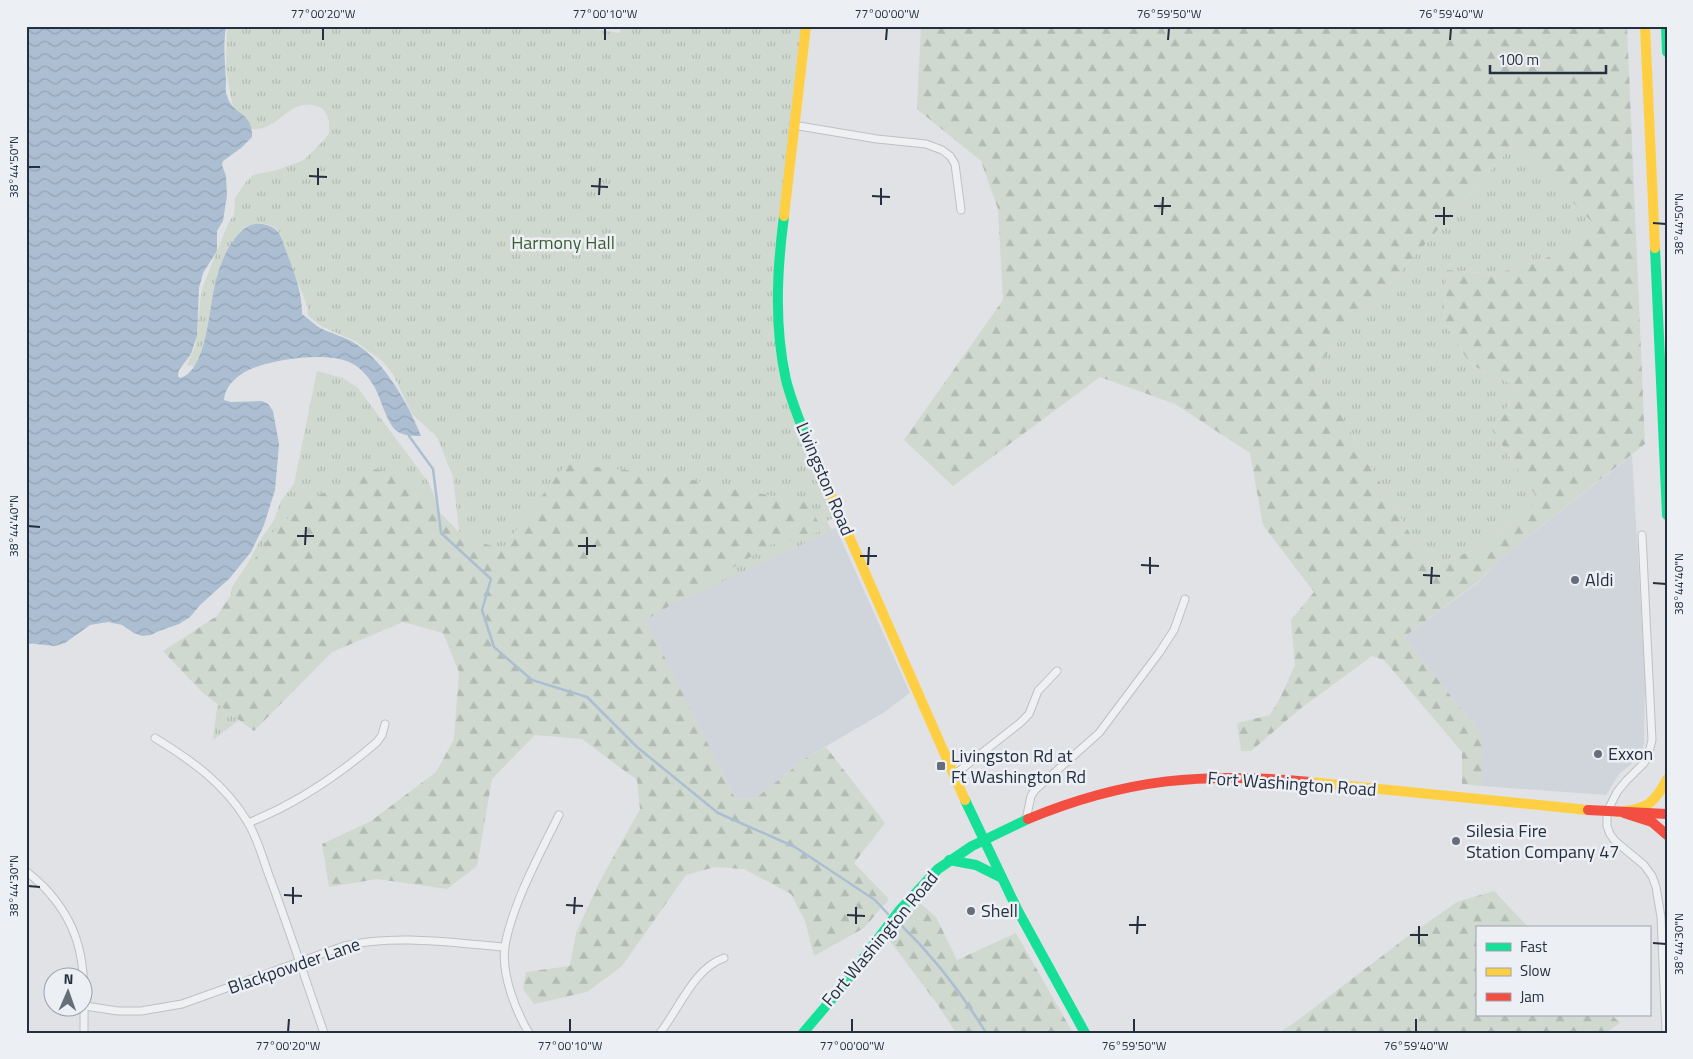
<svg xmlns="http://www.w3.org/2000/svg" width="1693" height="1059" font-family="'Titillium Web',sans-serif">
<defs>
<pattern id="grass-tufts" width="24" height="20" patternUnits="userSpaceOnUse" patternTransform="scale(1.25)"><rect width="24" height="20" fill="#d0d9cf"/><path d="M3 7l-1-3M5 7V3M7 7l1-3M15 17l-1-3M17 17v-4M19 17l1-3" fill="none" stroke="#b2bbb3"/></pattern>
<pattern id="forest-firs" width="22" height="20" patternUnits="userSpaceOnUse" patternTransform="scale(1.25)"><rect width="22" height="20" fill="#d0d9cf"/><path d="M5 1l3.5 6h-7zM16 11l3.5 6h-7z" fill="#b2bbb3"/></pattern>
<pattern id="water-waves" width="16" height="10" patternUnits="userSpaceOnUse" patternTransform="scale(1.25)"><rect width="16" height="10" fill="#acbfd2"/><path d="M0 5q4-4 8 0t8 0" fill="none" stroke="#94a4b5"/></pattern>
</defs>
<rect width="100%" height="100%" fill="#e0e2e5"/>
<g fill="#d0d5dc">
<path d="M1632,455L1645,676L1644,744L1639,758L1619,774L1606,795L1482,786V735L1404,637L1479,582L1501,558Z"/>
<path d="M836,528L910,693L883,713L806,758L755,799L735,798L645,620L770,545Z"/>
</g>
<g fill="url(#grass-tufts)">
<path d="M227,26H570L620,33L621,26H805L779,232L780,352L836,517L827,521L832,531L623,627L463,551L459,530L453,477L438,439L434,434L412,414L393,374L383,362L355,341L323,327L308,316C308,310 307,305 305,300C299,282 287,264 283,245C282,240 282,235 278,230C268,220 247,222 239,233L197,367L187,365L196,344L200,302L203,286L228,224L234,214L235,198L245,183L253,175L277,170L304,160L325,139L329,133V122L327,115L323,109C290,91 281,133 250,129L235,114L232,103L226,69Z"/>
<path d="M1515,143L1597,226L1547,258L1495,274L1447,270L1444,322L1470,364L1519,388L1492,430L1539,501L1480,547L1430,568L1314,369Z"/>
<path d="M317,371L343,378L358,388L429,483L435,498L442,528L432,572L213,740L232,587L248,563L259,542L274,520L281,501L294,484Z"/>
</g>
<g fill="url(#forest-firs)" fill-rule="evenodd">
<path d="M921,26H1627L1645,444L1501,558L1479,581L1404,637L1482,735V786L1462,784V752L1384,660L1372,656L1300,709L1251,751H1241L1237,723L1270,715L1280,698L1295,665L1291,620L1314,592L1263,525L1250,453L1175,404L1100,377L953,486L904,440L1003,300L998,209L981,161L917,109ZM1515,143L1596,226L1547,258L1495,274L1447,270L1444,322L1470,364L1519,388L1492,430L1539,501L1480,547L1430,568L1314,369Z"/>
<path d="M566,464L657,473L808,503L823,531L770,545L646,620L735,798L755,799L806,758L826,747L885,823L854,863L889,899L864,928L814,956L805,921L791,894L744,869L715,867L686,875L622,966L587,992L534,1004L523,989L526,972L570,966L576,933L600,881L640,809L637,780L582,739L535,735L492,779L477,866L447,889L377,879L329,887L322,844L371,821L436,772L454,739L459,672L443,633L403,622L332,652L254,731L203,693L163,651L217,616L272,533L307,501L375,469L407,479L465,538L502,549Z"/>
<path d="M1494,891L1529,928H1477V1015H1612L1620,1023L1606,1033H1278L1294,1023L1407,937L1457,902Z"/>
<path d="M920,903L936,917L957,960L1016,933L1073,1033H956L938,1005L890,941Z"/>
</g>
<path fill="url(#water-waves)" d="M26,26H226C223,45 225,62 226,81C226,85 225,92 227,96C233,116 253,111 252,137L241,148L223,161L222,165L226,176L227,195L223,221L217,231V251L203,273L199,288L197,336L191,354L179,370L178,376L180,378C207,371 209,308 215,285C219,267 225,250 237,236C242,230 247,225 255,224C263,223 274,226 279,233C282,238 284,246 286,251C294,272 302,291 302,314C307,318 312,322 317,326C329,334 345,336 356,344C385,362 409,405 421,436C414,436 405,436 398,432C387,425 381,398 374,386C370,379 360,367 353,364C330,351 280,359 256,367C241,372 225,384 224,400L231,402L262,401L268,404L273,411L279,444L275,490L264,525L251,552L229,579L200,605L190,617L179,624L159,631L151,635L142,636L134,633L122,625L108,622L90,625L65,643L55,646L26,643Z"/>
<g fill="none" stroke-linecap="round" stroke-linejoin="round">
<g stroke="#acbfd2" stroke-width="2.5">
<path d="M409,436L433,469L441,533L491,579L482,610L494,647L532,680L587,697L637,747L718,813L795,847L875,900L888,914"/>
<path d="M899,923C932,955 962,993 986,1033"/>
</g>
<defs>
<g id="street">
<path d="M793,125L877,139L926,144L942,150L950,156L955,164L961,210"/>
<path d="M1642,535L1652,740L1648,756L1644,763L1626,781L1617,792L1607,812V826L1610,834L1615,841L1644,865L1652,876L1656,887L1661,917L1666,1033"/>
<path d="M155,738C191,760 225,784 247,821C258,838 263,860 270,878C289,929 306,981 324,1033"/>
<path d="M954,775L1020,723L1029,714L1038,691L1057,671"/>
<path d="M1026,820L1031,796L1035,790L1099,733L1159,653L1174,630L1185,599"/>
<path d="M248,823C296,804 339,775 377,742L382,735L385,724"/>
<path d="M26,871C35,879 44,886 51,895C88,938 84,980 84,1033"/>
<path d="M85,1006L118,1011H141L182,1004L344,946C396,934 452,943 505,947"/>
<path d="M529,1033C515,1010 501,973 505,946C512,905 540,853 559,815"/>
<path d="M660,1033C679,1009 694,968 724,958"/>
</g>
</defs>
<use href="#street" stroke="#bec0c3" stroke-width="9"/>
<use href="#street" stroke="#eef0f2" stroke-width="7"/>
<g stroke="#16e098" stroke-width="10">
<path d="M1666,26L1667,52"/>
<path d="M784,216C777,270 774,326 786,380C793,407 804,433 815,459"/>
<path d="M1655,248L1667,515"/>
<path d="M965,800L1018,911L1085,1033"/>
<path d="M949,860L976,865L1000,877"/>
<path d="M803,1033L837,993L899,911L938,869L972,846L1028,819"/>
</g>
<g stroke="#ffcf43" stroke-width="10">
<path d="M1645,26L1655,248"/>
<path d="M784,216L806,26"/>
<path d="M815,459L965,800"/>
<path d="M1310,782L1588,810"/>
<path d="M1617,812C1646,809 1654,805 1667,779"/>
</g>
<g stroke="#f24e42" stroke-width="10">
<path d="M1588,810L1667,814"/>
<path d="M1624,813L1652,822L1667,835"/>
<path d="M1028,819C1127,778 1205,772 1310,782"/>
</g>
</g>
<path fill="none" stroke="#252f3f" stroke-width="2" d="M323,40V28M605,40V28M886,40L887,28M1168,40L1169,28M1450,40L1451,28M28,167H40M309,176L327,177M318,185V168M591,186L608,187M599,195L600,178M872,196L890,197M881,205V188M1154,206H1171M1162,215L1163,197M1435,216H1453M1653,223L1666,224M1444,225V207M28,526L40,527M297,536H314M305,545L306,527M578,546H596M587,555V537M860,556H877M868,565L869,547M1141,565L1159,566M1150,574V557M1423,575L1440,576M1653,583L1666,584M1431,584L1432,567M28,886L40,887M284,895L302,896M293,904V887M566,905L583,906M574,914L575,897M847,915L865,916M856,924V907M1129,925H1146M1137,934L1138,916M1410,935H1428M1653,943L1666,944M1419,944V926M288,1032L289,1019M570,1032V1019M852,1032V1019M1134,1032V1019M1416,1032V1019"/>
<g fill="#666e79" stroke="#ecf0f5" stroke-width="2">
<circle cx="1575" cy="580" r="5"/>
<circle cx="1598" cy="754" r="5"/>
<rect x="936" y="761" width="10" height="10" rx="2.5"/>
<circle cx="1456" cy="841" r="5"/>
<circle cx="971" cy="911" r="5"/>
</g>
<g text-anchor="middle" stroke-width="5" stroke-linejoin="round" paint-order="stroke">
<g font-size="18" fill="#3b5b32" stroke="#ecf0f5">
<text x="563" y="249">Harmony Hall</text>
</g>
<g font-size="18" fill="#252f3f" stroke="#ecf0f5">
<text transform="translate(825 479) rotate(67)" y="6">Livingston Road</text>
<text transform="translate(1292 784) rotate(4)" y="6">Fort Washington Road</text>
<text transform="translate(880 939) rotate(-50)" y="6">Fort Washington Road</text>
<text transform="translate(294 966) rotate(-19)" y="6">Blackpowder Lane</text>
</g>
<g font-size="18" fill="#252f3f" stroke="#ecf0f5" text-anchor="start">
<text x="1585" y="586">Aldi</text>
<text x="1608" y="760">Exxon</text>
<text x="951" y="762">Livingston Rd at<tspan x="951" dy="21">Ft Washington Rd</tspan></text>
<text x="1466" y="837">Silesia Fire<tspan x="1466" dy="21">Station Company 47</tspan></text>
<text x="981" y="917">Shell</text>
</g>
</g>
<rect width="1693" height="1059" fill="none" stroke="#ecf0f5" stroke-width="55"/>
<rect x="1476" y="926" width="175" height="90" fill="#ecf0f5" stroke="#9ca3ac"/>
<rect x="1486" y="943" width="25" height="8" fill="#16e098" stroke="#9ca3ac"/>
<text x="1520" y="952" font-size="15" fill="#252f3f">Fast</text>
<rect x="1486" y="968" width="25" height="8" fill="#ffcf43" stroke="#9ca3ac"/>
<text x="1520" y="976" font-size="15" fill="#252f3f">Slow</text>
<rect x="1486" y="993" width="25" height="8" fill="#f24e42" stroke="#9ca3ac"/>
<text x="1520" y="1002" font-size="15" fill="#252f3f">Jam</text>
<g transform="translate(68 992) rotate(2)"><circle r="24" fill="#ecf0f5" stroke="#9ca3ac"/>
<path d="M0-4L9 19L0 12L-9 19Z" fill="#666e79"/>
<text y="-8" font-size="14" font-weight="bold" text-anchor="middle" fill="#252f3f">N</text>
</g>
<path d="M1490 65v8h116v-8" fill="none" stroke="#252f3f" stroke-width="2.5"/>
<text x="1498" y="65" font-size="15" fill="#252f3f" stroke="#ecf0f5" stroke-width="4" paint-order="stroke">100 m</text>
<rect x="28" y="28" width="1638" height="1004" fill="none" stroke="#252f3f" stroke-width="2"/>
<g font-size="12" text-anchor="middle" fill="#252f3f">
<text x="323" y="18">77°00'20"W</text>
<text x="605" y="18">77°00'10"W</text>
<text x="887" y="18">77°00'00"W</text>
<text x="1169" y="18">76°59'50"W</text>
<text x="1451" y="18">76°59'40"W</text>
<text transform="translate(14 167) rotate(-90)" y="4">38°44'50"N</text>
<text transform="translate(1679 224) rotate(-90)" y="4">38°44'50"N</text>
<text transform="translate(14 526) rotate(-90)" y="4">38°44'40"N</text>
<text transform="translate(1679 584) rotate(-90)" y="4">38°44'40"N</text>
<text transform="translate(14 886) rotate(-90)" y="4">38°44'30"N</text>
<text transform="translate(1679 944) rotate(-90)" y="4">38°44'30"N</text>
<text x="288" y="1050">77°00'20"W</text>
<text x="570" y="1050">77°00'10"W</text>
<text x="852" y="1050">77°00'00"W</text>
<text x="1134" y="1050">76°59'50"W</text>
<text x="1416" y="1050">76°59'40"W</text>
</g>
</svg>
